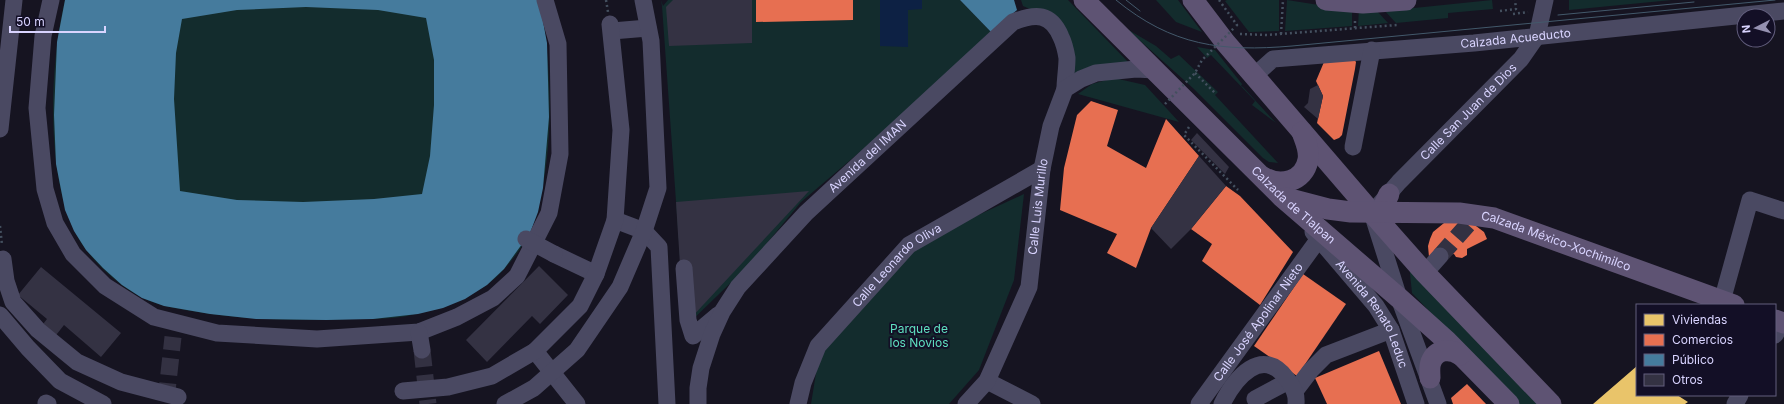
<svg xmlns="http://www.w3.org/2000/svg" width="1784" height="404" font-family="Inter,sans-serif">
<rect width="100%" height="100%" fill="#161421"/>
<g fill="#132c2d">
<path d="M65,0H539C554,66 558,195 518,252C510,263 499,276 488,284C480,290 469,292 460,296C447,302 433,309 419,313C397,320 372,319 350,319C297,321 244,320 191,311C175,308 159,306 143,298C122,288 101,269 87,251C43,195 49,67 65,0Z"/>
<path d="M661,0L663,6L668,0H960L991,32L968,60L801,202L749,265L685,327L662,6Z"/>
<path d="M1021,0H1068L1130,64H1101L1075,75L1055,20L1023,6Z"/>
<path d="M1156,0H1178L1202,32L1176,22Z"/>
<path d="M1227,0H1279V31L1249,32L1225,1Z"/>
<path d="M1287,0L1319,5L1352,7V26L1285,31Z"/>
<path d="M1492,0L1493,9L1448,13V18L1396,23L1385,11Z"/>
<path d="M1569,0H1672L1569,10Z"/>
<path d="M1359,9L1377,11L1388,23L1358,26Z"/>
<path d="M1127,29L1156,46L1171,59L1179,55L1218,92L1215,95L1278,163L1269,162L1263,158L1194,89Z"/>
<path d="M1197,47L1215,50L1242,84L1241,86L1243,87L1276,123L1252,105L1255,101L1211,55L1207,58Z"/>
<path d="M1114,78L1145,85L1179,122L1078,94L1092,84Z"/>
<path d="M1024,194L1014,280L979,370L949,404H811L818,361L861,295L924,240Z"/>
<path d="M1409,264L1549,404H1518L1412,293Z"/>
</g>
<path fill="#0d2144" d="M880,0H922V9L908,10V47L880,46Z"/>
<path fill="#e9c46a" d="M1637,366V395H1677L1688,402L1685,404H1593Z"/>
<g fill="#e76f51">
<path d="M756,0H853V20L756,22Z"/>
<path d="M1353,58L1356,62L1355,69L1342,135L1339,138L1334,140L1317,123L1323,96L1316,81L1324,62Z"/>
<path d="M1091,101L1118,110L1107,146L1146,168L1166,119L1199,156L1151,228L1136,268L1107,253L1117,234L1060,210L1064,168L1077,115Z"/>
<path d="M1226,186L1240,196L1293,252L1260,305L1202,261L1212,244L1191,229Z"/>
<path d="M1444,223H1472L1484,232L1487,239L1467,249V255L1462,258L1456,257L1454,254L1429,257L1428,246L1430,239L1433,232Z"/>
<path d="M1303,274L1346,304L1297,376L1254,346Z"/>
<path d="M1379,351L1401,404H1327L1315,378Z"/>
<path d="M1467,384L1486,404H1453L1451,398Z"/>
</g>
<g fill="#457b9d" fill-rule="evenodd">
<path d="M65,0H539L547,43L549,117L543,188L538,212L530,233L504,269L487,285L465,299L443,308L418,314L373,319L326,320L256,319L210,314L164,306L142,298L122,285L103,268L86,250L74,231L65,210L56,164L54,115L57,42ZM306,7L378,10L426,18L434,60V105L430,156L422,194L374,199L303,202L237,200L180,191L174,99L176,53L182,19L237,10Z"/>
<path d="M960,0H1014L1017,10L991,32Z"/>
</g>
<g fill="#343243">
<path d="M673,0H752V43L669,46L666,7Z"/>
<path d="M1318,85L1323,96L1318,119L1304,107L1308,103L1310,89Z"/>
<path d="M1197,133L1229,167L1225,174L1191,140Z"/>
<path d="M1199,156L1226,186L1191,229L1171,249L1151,228Z"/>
<path d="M809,191L691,318L680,265L676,202Z"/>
<path d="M539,266L568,295L540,324L532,316L487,362L466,340Z"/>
<path d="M41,267L121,333L101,357L64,325L53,339L40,328L47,319L18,295Z"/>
</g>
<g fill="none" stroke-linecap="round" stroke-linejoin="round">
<g stroke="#333142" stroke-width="17" stroke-dasharray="17 8" stroke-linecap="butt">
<path d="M1440,256L1470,222"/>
<path d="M422,350L428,404"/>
<path d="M166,400L173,337"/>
</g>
<g stroke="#44505f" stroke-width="2.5" stroke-dasharray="2 3" stroke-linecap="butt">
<path d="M606,0L608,12"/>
<path d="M1219,0L1237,25L1235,27"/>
<path d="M1500,11L1516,9L1515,0"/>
<path d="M1513,14L1528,12"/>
<path d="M1355,28V19"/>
<path d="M1240,34L1267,35L1397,25"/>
<path d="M1281,34L1283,0"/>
<path d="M1195,73L1216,94"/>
<path d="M1189,127L1184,135L1238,190"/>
<path d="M0,226L2,245"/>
</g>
<g stroke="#4a4962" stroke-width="17">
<path d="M51,0L43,36L37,108L45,189L55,223L73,254L105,286L154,317L217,333L317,339L419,332L457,317L493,298L517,276L549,213L560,154L558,44L545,0"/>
<path d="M612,31L648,28"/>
<path id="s1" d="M1254,76L1273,59L1474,43L1784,11"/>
<path d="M0,129L14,0"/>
<path d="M1353,147L1372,50"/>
<path d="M615,220L644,231L659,247L667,404"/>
<path id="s2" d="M1313,232L1376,306L1391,330L1416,404"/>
<path d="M554,254L596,274"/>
<path d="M0,260L3,259L6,281L13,302L38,330L77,362L121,382L178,397"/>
<path d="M684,268L688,320L693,336L718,315"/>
<path d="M1425,273L1440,256"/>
<path d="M1722,301L1750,200L1784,211"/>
<path d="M0,315L28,348L60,381L103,404"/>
<path d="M419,332L422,350"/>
<path d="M1775,335L1782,323"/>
<path d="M535,351L577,404"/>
<path d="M987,381L1032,404"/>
<path d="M403,391L448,387L492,376L535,351L580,306L596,274L615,220L621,130L610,24"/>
<path d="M1295,391L1311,370L1326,355L1391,330"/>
<path d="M1255,399L1283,384"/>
<path d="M46,403L48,404"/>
<path d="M505,404L534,388L577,350L620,287L644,231L658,188L651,41L643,0"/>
<path id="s3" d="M698,404V388L701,368L712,334L722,312L738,287L806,213L1013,22C1036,13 1051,13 1061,37C1064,43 1066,52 1067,58C1067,69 1065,79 1065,89"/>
<path id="s4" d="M798,404L803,383L818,346L909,245L1042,169"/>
<path id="s5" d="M966,404L987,381L1029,287L1042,169L1051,126L1065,89L1081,79L1096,73L1136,69L1155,70"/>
<path id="s6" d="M1199,404L1318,240"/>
<path d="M1222,404C1235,378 1262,345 1287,379C1293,388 1297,393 1296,404"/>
<path id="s7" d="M1438,404L1399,298L1372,213L1399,182L1521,59L1537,36L1545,0"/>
<path d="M1735,404L1740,395"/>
</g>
<g stroke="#5e5373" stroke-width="21">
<path id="s8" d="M1084,0L1282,197L1399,298L1447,341L1509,404"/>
<path d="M1193,0L1225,42L1372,213L1425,273L1551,404"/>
<path d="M1326,0L1363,3L1406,0"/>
<path d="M1263,177C1280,187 1304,182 1308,160C1310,150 1305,141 1302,132"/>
<path d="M1389,194L1385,203L1388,209L1393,213"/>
<path id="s9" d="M1286,198L1328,209L1351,212L1459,213L1494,218L1734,305"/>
<path d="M1775,320L1784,323"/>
<path d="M1430,378C1430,373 1429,367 1431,362C1436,349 1450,348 1460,355"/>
</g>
<g stroke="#43596b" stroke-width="1">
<path d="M1116,0C1172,46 1222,52 1292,46L1775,0"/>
<path d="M1126,0L1140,11"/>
<path d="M1558,15L1694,2"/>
</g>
<path stroke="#44505f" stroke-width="2.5" stroke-dasharray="2 3" stroke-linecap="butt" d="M1165,104L1195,73L1202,60L1235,27"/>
<path stroke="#4a4962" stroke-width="17" d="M526,239L554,254"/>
</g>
<g text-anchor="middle" stroke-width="4" stroke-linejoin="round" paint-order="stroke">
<g font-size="12" fill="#d9d4ff" stroke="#130f26">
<text dy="4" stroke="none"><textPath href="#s1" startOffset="269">Calzada Acueducto</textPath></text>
<text dy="4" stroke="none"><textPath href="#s7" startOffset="342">Calle San Juan de Dios</textPath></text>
<text dy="4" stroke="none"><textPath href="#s3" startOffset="310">Avenida del IMAN</textPath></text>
<text dy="4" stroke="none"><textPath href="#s8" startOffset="293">Calzada de Tlalpan</textPath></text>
<text dy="4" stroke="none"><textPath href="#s5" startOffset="215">Calle Luis Murillo</textPath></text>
<text dy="4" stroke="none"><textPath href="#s9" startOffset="276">Calzada México-Xochimilco</textPath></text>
<text dy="4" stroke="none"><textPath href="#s4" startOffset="175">Calle Leonardo Oliva</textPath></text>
<text dy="4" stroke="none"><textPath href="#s2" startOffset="102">Avenida Renato Leduc</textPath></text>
<text dy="4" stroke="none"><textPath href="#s6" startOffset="101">Calle José Apolinar Nieto</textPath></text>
</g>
<g font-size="12" fill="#5fe0c0" stroke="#130f26">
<text x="919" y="333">Parque de<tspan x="919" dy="14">los Novios</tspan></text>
</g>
</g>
<rect x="1636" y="304" width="140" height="92" fill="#130f26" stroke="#625e7d"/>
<rect x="1644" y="314" width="20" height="12" fill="#e9c46a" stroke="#625e7d"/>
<text x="1672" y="324" font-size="12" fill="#d9d4ff">Viviendas</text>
<rect x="1644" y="334" width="20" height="12" fill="#e76f51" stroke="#625e7d"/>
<text x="1672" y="344" font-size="12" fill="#d9d4ff">Comercios</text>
<rect x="1644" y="354" width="20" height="12" fill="#457b9d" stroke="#625e7d"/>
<text x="1672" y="364" font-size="12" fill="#d9d4ff">Público</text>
<rect x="1644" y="374" width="20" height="12" fill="#343243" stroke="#625e7d"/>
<text x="1672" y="384" font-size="12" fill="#d9d4ff">Otros</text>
<g transform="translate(1756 28) rotate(264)"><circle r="19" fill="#130f26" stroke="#625e7d"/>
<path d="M0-3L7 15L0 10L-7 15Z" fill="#9591b1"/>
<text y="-6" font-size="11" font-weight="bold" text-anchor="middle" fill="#d9d4ff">N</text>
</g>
<path d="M10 26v6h95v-6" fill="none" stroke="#d9d4ff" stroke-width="2"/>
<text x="16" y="26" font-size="12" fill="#d9d4ff" stroke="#130f26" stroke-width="3" paint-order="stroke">50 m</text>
</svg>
